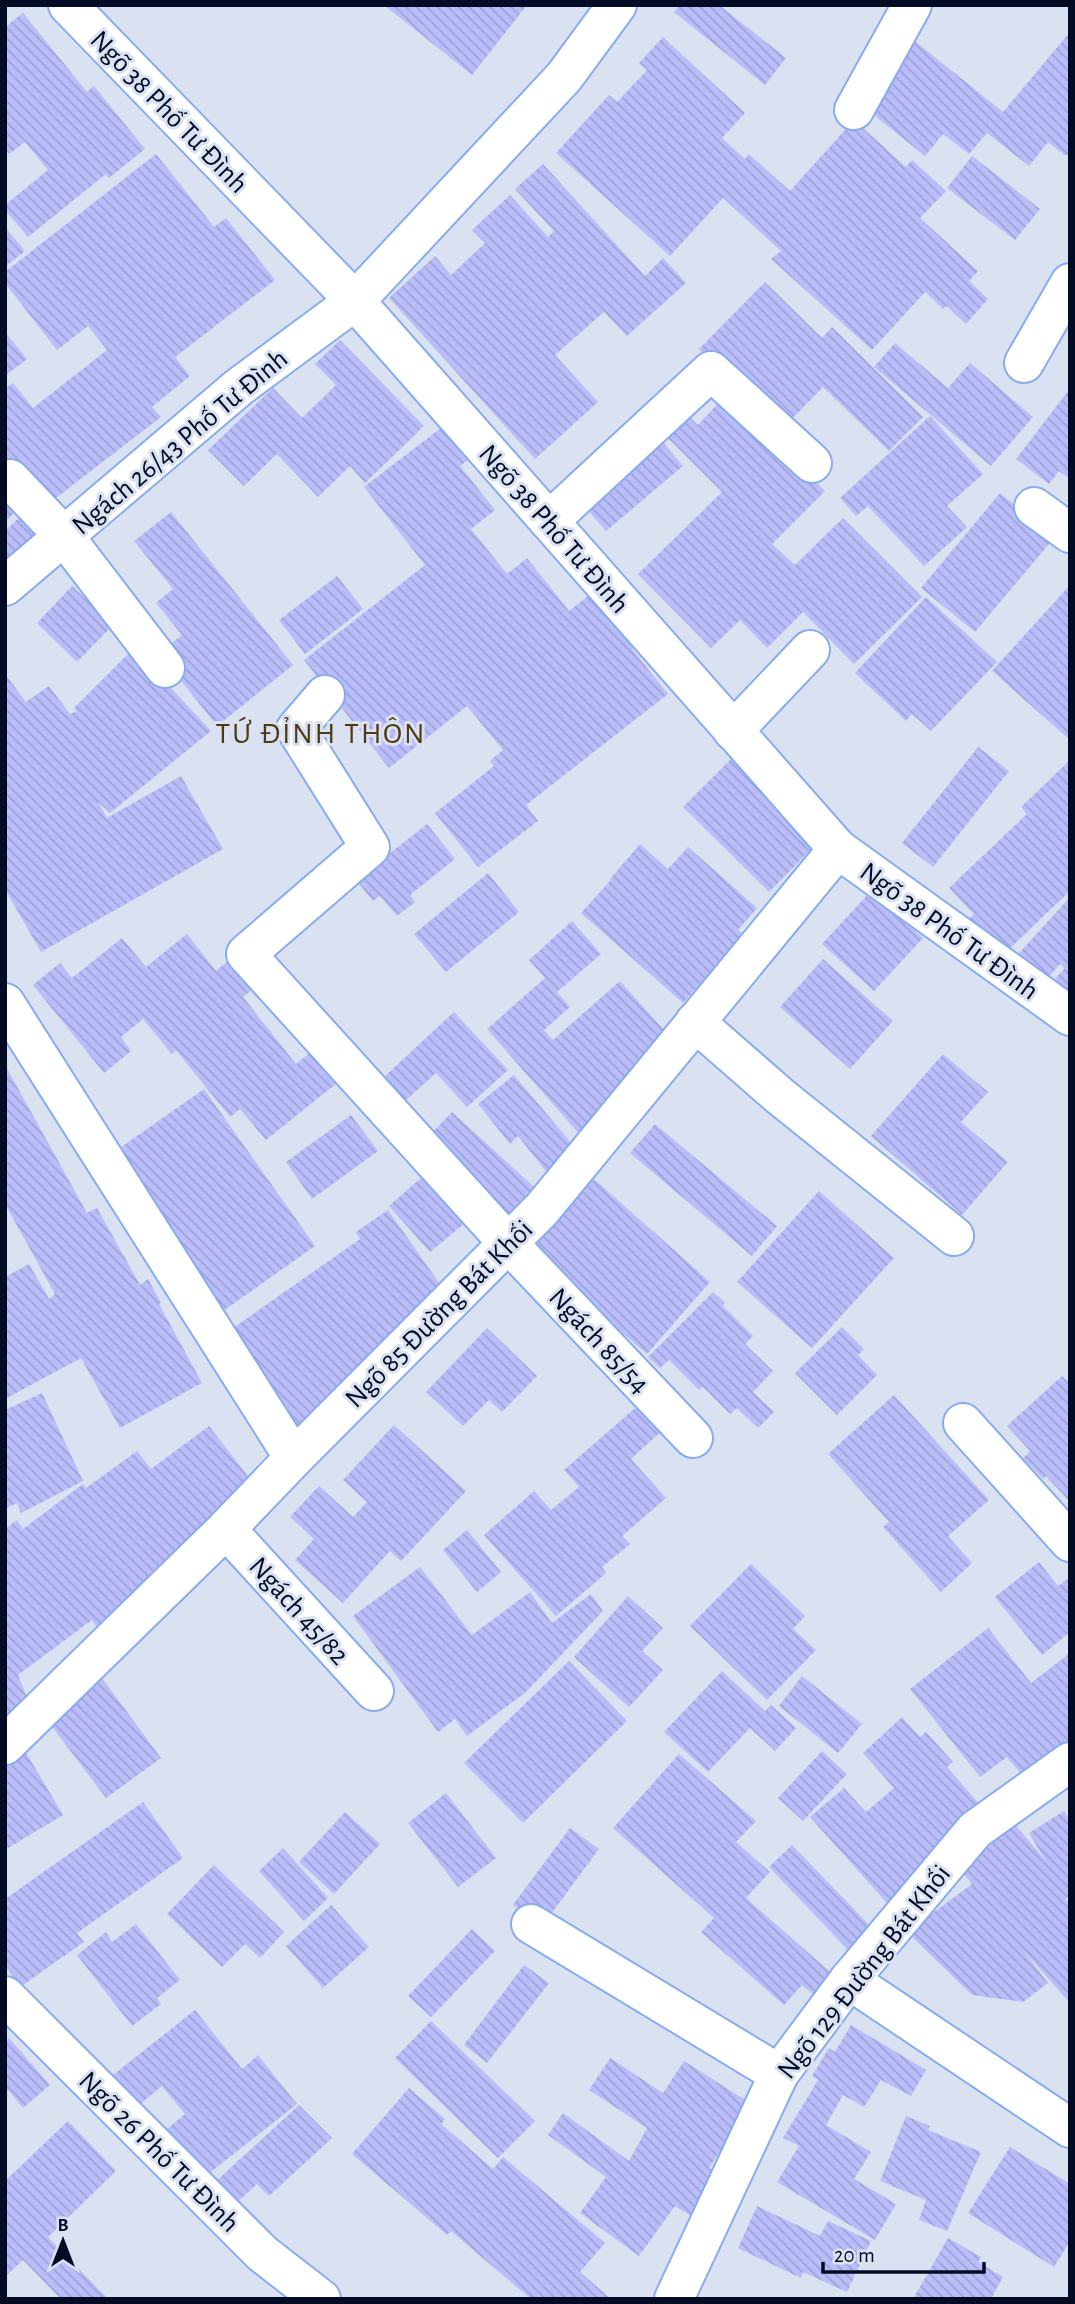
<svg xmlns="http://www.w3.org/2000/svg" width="1075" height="2304" font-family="'Alegreya Sans',sans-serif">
<defs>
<pattern id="building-back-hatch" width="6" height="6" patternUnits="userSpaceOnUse" patternTransform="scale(1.75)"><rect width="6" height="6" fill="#bbbdfa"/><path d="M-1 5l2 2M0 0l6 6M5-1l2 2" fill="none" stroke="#9fa1d6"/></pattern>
</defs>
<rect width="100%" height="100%" fill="#dae2f1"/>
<g fill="url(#building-back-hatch)">
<path d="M384,5H527L472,75Z"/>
<path d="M680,5H719L786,58L765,85L674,12Z"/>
<path d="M23,13L87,92L94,86L145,149L109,178L106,174L28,237L5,210V205L48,170L25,142L9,154L5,150V27Z"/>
<path d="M1070,32V152L1066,156L1048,142L1029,166L987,133L969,154L943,134L925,156L864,107L916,42L1003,112Z"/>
<path d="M663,37L745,113L722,138L745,159L749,154L790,191L854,120L906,167L912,160L946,191L920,218L978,271L969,281L988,299L966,324L947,306L943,309L925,292L872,350L771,259L781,251L723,198L670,256L556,153L609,95L617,102L647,70L639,63Z"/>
<path d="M156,154L214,227L226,218L275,280L175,357L190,376L152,407L161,417L43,508L5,460V389L13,383L33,408L107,350L88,326L57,350L5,283V272Z"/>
<path d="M972,156L1040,209L1015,240L947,188Z"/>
<path d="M543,164L645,276L663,258L686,283L627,336L604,312L555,355L598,402L535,459L389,298L435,256L451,275L485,243L472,230L510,195L548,237L554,231L515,189Z"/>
<path d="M5,227L25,251L5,267Z"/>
<path d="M765,282L822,338L832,327L923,417L889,451L823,387L782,429L699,349Z"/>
<path d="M5,332L27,359L5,376Z"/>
<path d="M340,340L424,426L365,483L350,466L318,497L277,454L244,486L208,450L273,388L302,418L336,385L315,364Z"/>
<path d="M895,343L948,388L970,363L1033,417L991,466L874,367Z"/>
<path d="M1068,391L1070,479L1059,471L1049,484L1016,459Z"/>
<path d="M721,400L802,468L825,491L772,544L795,565L843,518L922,597L854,664L803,612L767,648L740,620L711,648L638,574L722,492L658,428L680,407L698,425Z"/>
<path d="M930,416L983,474L947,506L967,527L924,566L868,506L856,516L840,498Z"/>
<path d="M446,424L472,457L460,466L495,510L471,529L507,574L527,558L569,611L597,589L641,643L632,649L668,694L526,805L538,821L478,867L435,813L494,766L490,761L503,750L467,706L389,768L304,660L425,565L364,487Z"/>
<path d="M656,434L683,466L606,531L579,500Z"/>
<path d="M1000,493L1054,538L975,632L921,588Z"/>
<path d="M5,495L19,508L5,522Z"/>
<path d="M171,512L293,665L217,726L159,653L182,635L156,603L173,589L134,541Z"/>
<path d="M21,516L46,543L5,580V531Z"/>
<path d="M337,576L363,609L305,654L279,620Z"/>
<path d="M1070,585V740L992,671Z"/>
<path d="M72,586L113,625L77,662L37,623Z"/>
<path d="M926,597L997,662L931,731L912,714L906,721L855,673Z"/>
<path d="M134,648L211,731L110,813L98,802L107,818L181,776L223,849L41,952L5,889V674L26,702L49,686L70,714L77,711L74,708Z"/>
<path d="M978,747L1009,771L933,867L902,843Z"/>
<path d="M734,756L820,840L769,892L683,807Z"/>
<path d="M1070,760V891L1003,955L968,920L974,914L949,888L1027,814L1021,807Z"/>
<path d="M427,824L455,859L410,895L415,902L397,916L380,896L373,901L356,880Z"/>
<path d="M640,844L668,869L688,847L757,908L738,930L744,935L683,1003L581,913L611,880L610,879Z"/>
<path d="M488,873L519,912L446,972L414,934Z"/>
<path d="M871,891L923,938L874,991L822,944Z"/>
<path d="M1070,897V993L1055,979L1065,968L1060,964L1039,988L1010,963Z"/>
<path d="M572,921L601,954L557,992L570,1007L544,1030L553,1040L620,981L673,1040L581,1136L487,1029L545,978L529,960Z"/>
<path d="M187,934L216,971L235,955L258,985L243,997L296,1064L316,1048L342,1079L266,1140L240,1109L230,1117L176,1050L172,1054L143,1019L121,1037L131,1051L104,1073L33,985L60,963L72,978L122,938L146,967Z"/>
<path d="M823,959L893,1021L850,1069L780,1007Z"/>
<path d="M454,1012L508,1070L467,1107L436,1073L405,1101L384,1077Z"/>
<path d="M943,1054L988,1092L961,1122L1008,1162L962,1215L871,1136Z"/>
<path d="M5,1065L87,1213L97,1208L140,1285L148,1279L161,1303L159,1304L202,1383L120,1428L81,1358L5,1399V1277L29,1264L49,1299L55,1294L5,1204Z"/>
<path d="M514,1075L578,1151L549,1175L518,1136L510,1144L478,1104Z"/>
<path d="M204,1089L315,1246L216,1316L114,1152Z"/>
<path d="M452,1112L534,1187L508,1214L426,1139Z"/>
<path d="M351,1115L378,1151L312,1199L286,1162Z"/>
<path d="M655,1124L777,1226L752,1256L630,1153Z"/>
<path d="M430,1170L471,1218L430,1252L389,1206Z"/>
<path d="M594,1179L710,1282L647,1354L529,1252Z"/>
<path d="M819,1191L894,1258L812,1348L737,1282Z"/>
<path d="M388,1210L447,1294L299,1432L226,1333L360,1239L356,1232Z"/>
<path d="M713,1292L725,1303L723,1306L753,1336L745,1344L773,1371L753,1392L774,1412L758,1428L737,1408L730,1414L703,1387L699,1390L669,1360L660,1368L648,1357Z"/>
<path d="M842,1327L864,1349L858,1355L877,1375L837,1415L795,1373Z"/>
<path d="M487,1328L537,1376L502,1412L489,1400L463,1426L426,1392Z"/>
<path d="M1062,1376L1070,1384V1502L1046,1476L1043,1479L1023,1458L1030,1451L1007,1426Z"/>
<path d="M42,1393L83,1481L21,1513L17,1503L5,1509V1410Z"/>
<path d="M894,1395L989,1500L948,1536L972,1563L941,1592L883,1527L889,1522L828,1454Z"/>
<path d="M642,1402L665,1428L631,1459L666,1498L622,1536L630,1544L602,1567L606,1573L556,1616L484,1535L534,1491L551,1510L579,1487L564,1470Z"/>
<path d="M394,1425L466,1491L401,1561L390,1551L343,1603L295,1560L314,1539L290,1517L319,1486L353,1517L367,1502L343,1480Z"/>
<path d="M209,1426L260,1492L151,1573L161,1587L100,1632L92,1620L18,1675L28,1700L5,1717V1529L17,1520L23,1529L83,1484L86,1488L137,1451L151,1469Z"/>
<path d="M467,1530L501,1572L477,1592L443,1550Z"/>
<path d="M1039,1562L1058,1586L1070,1577V1632L1042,1655L995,1597Z"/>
<path d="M751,1564L805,1616L793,1629L816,1650L767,1700L690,1626Z"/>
<path d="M420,1567L472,1635L530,1592L552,1623L591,1594L603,1611L525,1693L467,1736L455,1719L438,1732L353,1616Z"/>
<path d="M628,1596L663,1628L642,1651L663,1670L629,1707L574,1657Z"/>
<path d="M988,1628L1031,1683L1070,1653V1755L1028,1782L1007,1757L980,1777L910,1689Z"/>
<path d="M569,1661L627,1721L523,1823L464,1763Z"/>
<path d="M722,1671L765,1711L771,1705L796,1728L775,1751L750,1728L708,1772L664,1732Z"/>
<path d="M99,1674L161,1758L106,1798L44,1716Z"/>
<path d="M802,1676L862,1724L838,1753L779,1706Z"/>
<path d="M902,1717L920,1737L926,1732L953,1762L947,1767L988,1814L887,1903L810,1817L844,1788L866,1812L894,1788L863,1753Z"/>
<path d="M25,1751L63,1815L8,1848L5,1844V1763Z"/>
<path d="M822,1751L847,1774L803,1821L778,1798Z"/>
<path d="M679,1754L756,1821L736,1842L770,1872L746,1898L838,1979L819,1999L802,1985L784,2005L701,1932L714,1918L613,1828Z"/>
<path d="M446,1793L496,1858L458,1887L408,1823Z"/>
<path d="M143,1802L183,1858L77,1933L84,1942L20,1987L5,1965V1899Z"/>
<path d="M1064,1811L1070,1820V1896L1065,1899L1070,1904V2003L1022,1949L1048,1983L1023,2002L972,1995L907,1932L972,1884L962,1872L1014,1823L1045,1860L1029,1833Z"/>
<path d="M345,1812L380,1844L334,1894L299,1862Z"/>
<path d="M570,1828L599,1849L542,1926L513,1905Z"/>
<path d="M792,1845L876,1932L853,1955L769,1867Z"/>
<path d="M283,1848L328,1898L304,1921L259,1871Z"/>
<path d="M214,1865L284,1932L260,1958L245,1944L222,1967L167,1914Z"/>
<path d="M331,1905L369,1947L323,1988L286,1946Z"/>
<path d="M136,1924L180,1980L157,1998L161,2004L132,2026L77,1955L106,1932L112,1942Z"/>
<path d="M472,1929L495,1951L431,2017L408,1996Z"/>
<path d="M524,1965L549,1983L487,2063L464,2045Z"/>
<path d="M195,2010L242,2069L258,2055L297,2104L198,2182L160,2135L185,2114L162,2086L129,2113L104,2082Z"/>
<path d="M431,2021L535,2121L498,2158L395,2058Z"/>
<path d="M851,2025L926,2070L911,2096L881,2080L864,2107L843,2095L826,2125L871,2152L854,2179L896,2204L875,2240L777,2182L799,2146L783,2138L818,2080L812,2076L829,2048L835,2052Z"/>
<path d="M9,2038L50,2085L23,2108L8,2090L5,2092V2042Z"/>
<path d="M610,2058L663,2093L684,2061L761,2110L730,2136L709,2168L718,2173L691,2216L675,2206L639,2256L580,2213L606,2177L548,2135L563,2113L629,2161L647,2128L589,2090Z"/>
<path d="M409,2088L445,2119L441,2124L493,2169L503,2157L605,2243L580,2272L611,2299H531L451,2231L447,2235L352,2154Z"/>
<path d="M299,2105L332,2138L269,2196L257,2184L232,2207L212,2185Z"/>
<path d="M906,2116L930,2126L928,2130L981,2152L947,2231L919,2220L926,2200L880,2181Z"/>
<path d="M68,2121L116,2171L48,2237L108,2299H61L23,2260L5,2277V2181Z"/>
<path d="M1010,2147L1070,2184V2241L1054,2267L968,2213Z"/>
<path d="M757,2206L820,2236L828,2221L871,2241L847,2292L803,2272L801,2278L738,2248Z"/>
<path d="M948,2238L981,2257L978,2262L1003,2277L991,2299H913Z"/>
</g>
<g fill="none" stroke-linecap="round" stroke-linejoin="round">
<defs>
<g id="minor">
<path d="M68,5L355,301L838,849L1070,1016"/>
<path d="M854,110L912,5"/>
<path d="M1024,363L1070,283"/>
<path d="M10,479L64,536L165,668"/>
<path d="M1034,507L1070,533"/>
<path d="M549,521L711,371L812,463"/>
<path d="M5,586L239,387L355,301L564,77L617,5"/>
<path d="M325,695L296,729L370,847L246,954L508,1243L693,1438"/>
<path d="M733,731L810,650"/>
<path d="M5,1003L294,1458"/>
<path d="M695,1022L781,1097L954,1236"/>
<path d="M963,1423L1070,1542"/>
<path d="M226,1529L374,1691"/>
<path d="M5,1745L226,1529L294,1458L542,1209L838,849"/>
<path d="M531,1924L779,2074"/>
<path d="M849,1980L1070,2128"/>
<path d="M5,1996L263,2254L321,2299"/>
<path d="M674,2299L779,2074L849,1980L975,1830L1070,1762"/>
</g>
</defs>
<use href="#minor" stroke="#87acf0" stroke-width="42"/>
<use href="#minor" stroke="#fff" stroke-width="38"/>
</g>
<g text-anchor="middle" stroke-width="6" stroke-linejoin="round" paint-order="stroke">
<g font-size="28" fill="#030c24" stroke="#dae2f1">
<text transform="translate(170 111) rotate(46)" y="10">Ngõ 38 Phố Tư Đình</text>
<text transform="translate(179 441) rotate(-40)" y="10">Ngách 26/43 Phố Tư Đình</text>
<text transform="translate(555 528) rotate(49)" y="10">Ngõ 38 Phố Tư Đình</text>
<text transform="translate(950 930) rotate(36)" y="10">Ngõ 38 Phố Tư Đình</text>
<text transform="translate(438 1313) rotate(-45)" y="10">Ngõ 85 Đường Bát Khối</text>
<text transform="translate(600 1340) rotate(47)" y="10">Ngách 85/54</text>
<text transform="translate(300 1610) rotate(48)" y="10">Ngách 45/82</text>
<text transform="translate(863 1971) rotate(-52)" y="10">Ngõ 129 Đường Bát Khối</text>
<text transform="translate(160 2151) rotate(45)" y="10">Ngõ 26 Phố Tư Đình</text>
</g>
<g font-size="30" letter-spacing="2" fill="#4d3a14" stroke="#dae2f1">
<text x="321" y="743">TỨ ĐỈNH THÔN</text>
</g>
</g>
<rect width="1075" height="2304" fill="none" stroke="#030c24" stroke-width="14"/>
<g transform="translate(63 2241)" stroke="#dae2f1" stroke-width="5" paint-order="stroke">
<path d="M0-5L12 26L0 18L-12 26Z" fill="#030c24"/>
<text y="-10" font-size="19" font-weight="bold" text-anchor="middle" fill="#030c24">B</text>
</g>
<path d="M823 2262v10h161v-10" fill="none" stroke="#030c24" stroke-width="3.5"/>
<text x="834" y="2262" font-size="21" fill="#030c24" stroke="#dae2f1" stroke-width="5" paint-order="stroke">20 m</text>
</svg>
